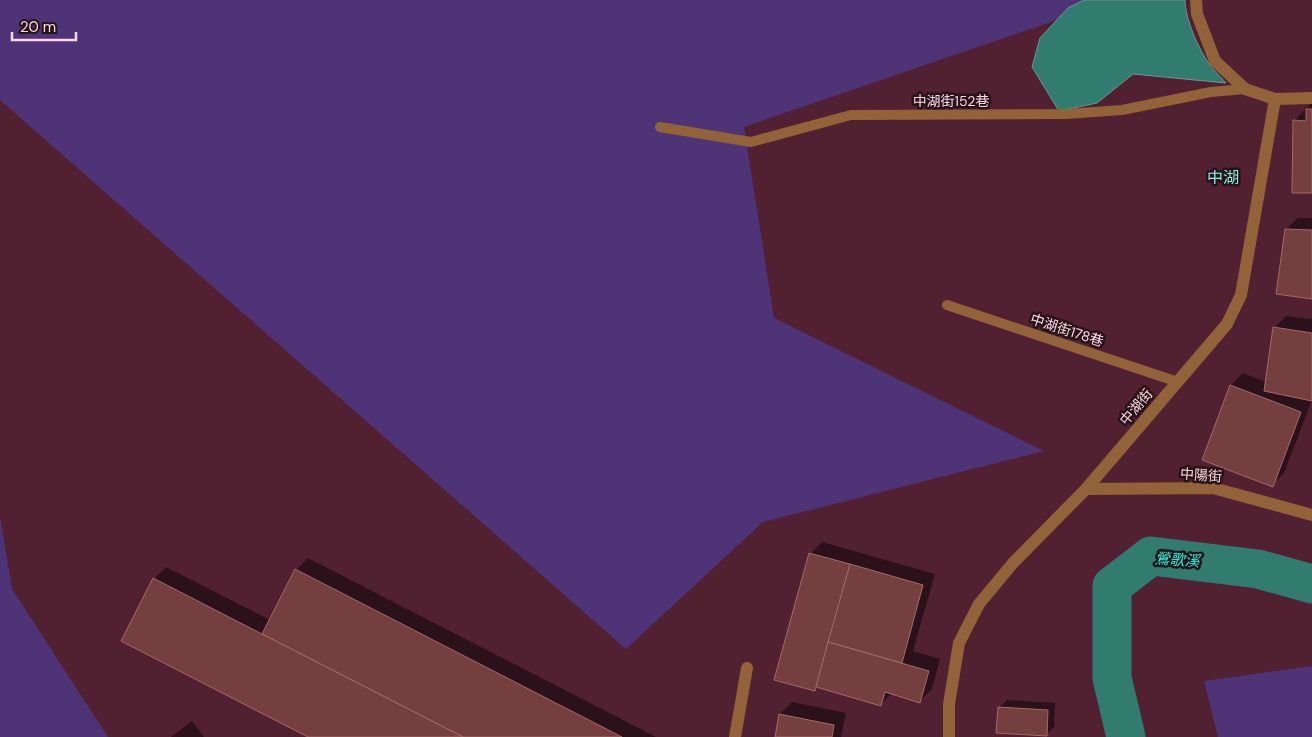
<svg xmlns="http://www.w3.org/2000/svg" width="1312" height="737" font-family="'DM Sans','Noto Sans TC',sans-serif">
<rect width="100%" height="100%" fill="#512031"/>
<g fill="#4f3377">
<path d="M0,0H1115L744,127L774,318L1044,451L763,522L626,649L0,100Z"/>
<path d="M0,517L12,589L108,737H0Z"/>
<path d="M1312,666V737H1218L1204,681Z"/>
</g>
<path fill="#317b6f" stroke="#6d9791" d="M1084,0H1185C1185,19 1199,50 1210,65C1214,71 1221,77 1226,83L1133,74L1097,103L1059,111L1032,67L1040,38L1068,8Z"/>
<g fill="#0007">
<path d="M1312,103V192L1294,121Z"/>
<path d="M1298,218H1312V298L1286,229Z"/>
<path d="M1286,316L1312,319V400L1284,473L1272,485L1203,459L1231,385L1243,373L1266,382L1274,328Z"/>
<path d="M822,542L935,574L913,651L940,659L932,689L920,701L892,693L881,704L818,686L814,689L810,554Z"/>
<path d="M308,558L656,737H310L154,579L166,567L270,620L296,570Z"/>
<path d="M1007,700L1055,703L1054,727L1046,735L999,708Z"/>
<path d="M792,702L846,713L841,737H776L780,714Z"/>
<path d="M192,721L204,737H171Z"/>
</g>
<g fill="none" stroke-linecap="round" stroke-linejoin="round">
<path stroke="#317b6f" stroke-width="39" d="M1126,737L1112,678V586L1151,556L1258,569L1312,584"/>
</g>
<g fill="#753f3f" stroke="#a56a69">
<path d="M1306,109H1312V193H1292L1293,120L1306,121Z"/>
<path d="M1285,229L1312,230V299L1276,294Z"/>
<path d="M1273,327L1312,333V401L1264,391Z"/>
<path d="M1230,385L1301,412L1273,487L1202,460Z"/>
<path d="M809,553L850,564L815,691L774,680Z"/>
<path d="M850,564L923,585L902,663L828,642Z"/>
<path d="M295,569L622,737H463L262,634Z"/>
<path d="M153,578L262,634L463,737H308L121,641Z"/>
<path d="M828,642L929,671L920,703L885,692L881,706L816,687Z"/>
<path d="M998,707L1048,710L1047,736L996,733Z"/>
<path d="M779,714L834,725L832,737H775Z"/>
</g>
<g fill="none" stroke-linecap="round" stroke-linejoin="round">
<g stroke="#926339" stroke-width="10">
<path d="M660,127L751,142L851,115L1066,114L1122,110L1211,92L1245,89"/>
<path d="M947,305L1178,382"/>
</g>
<g stroke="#926339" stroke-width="12">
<path d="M1086,489L1213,488L1312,515"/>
<path d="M735,737L747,668"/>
<path d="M949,737V704L959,643L979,604L1013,563L1086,489L1227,324L1241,295L1275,99"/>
</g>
<path stroke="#926339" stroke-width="12" d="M1196,0L1197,14L1215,61L1245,89L1275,99L1312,98"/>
</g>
<g text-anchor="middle" stroke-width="5" stroke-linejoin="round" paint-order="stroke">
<g font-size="14" fill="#f8d7df" stroke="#29131a">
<text x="951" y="106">中湖街152巷</text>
<text transform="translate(1067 330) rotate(18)" y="5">中湖街178巷</text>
<text transform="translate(1136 407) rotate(-50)" y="5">中湖街</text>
<text transform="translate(1201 475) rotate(4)" y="5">中陽街</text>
</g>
<g font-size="15" font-style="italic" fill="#23fbdf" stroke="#29131a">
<text transform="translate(1177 560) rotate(4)" y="5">鶯歌溪</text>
</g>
<g font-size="16" fill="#8af0dd" stroke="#29131a">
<text x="1223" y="183">中湖</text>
</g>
</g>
<path d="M12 32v8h64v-8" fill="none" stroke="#f8d7df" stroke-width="2.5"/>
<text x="20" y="32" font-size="15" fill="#f8d7df" stroke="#29131a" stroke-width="4" paint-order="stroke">20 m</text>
</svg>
